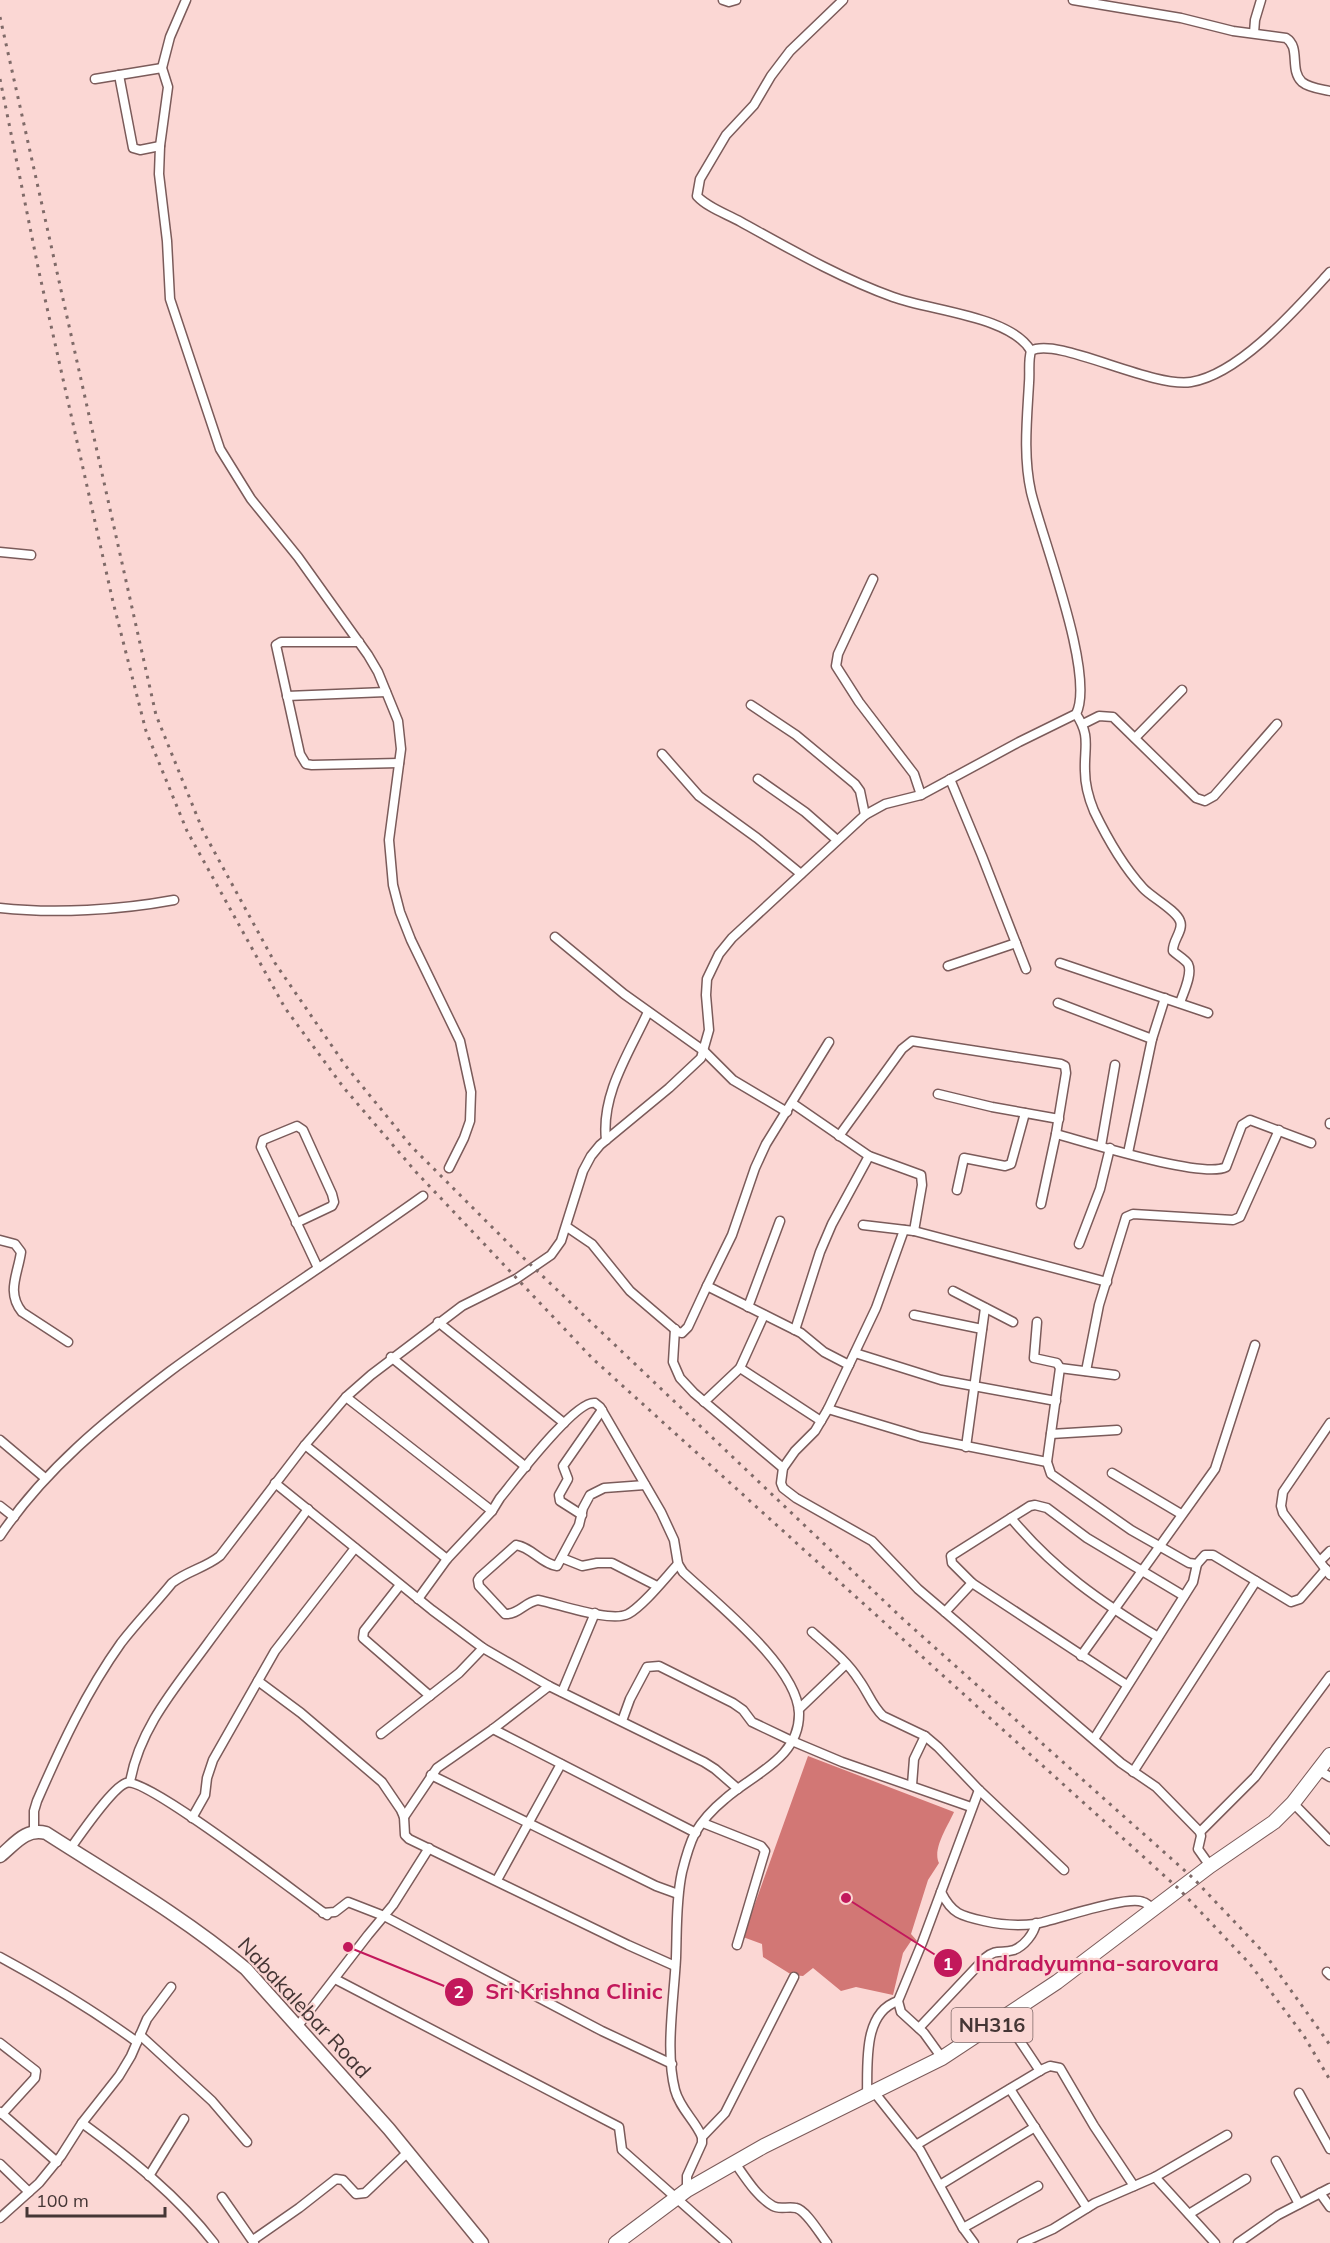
<svg xmlns="http://www.w3.org/2000/svg" width="1330" height="2243" font-family="Mulish,sans-serif">
<rect width="100%" height="100%" fill="#fbd7d4"/>
<path fill="#d27775" d="M808,1756L954,1812C948,1826 932,1849 939,1863L928,1880L911,1934L918,1942L911,1941L903,1953L893,1995L856,1987L841,1991L813,1968L803,1976L792,1975L763,1957L762,1944L743,1937Z"/>
<g fill="none" stroke-linecap="round" stroke-linejoin="round">
<defs>
<g id="minor">
<path d="M186,0L170,37L162,68L168,87L160,146L159,174L167,241L170,299L220,449L251,499L298,557L368,655L378,672L398,721L401,749L389,840L393,885L400,912L411,940L460,1041L471,1092L470,1121L464,1138L449,1168"/>
<path d="M723,0L729,2L736,0"/>
<path d="M843,0L790,51L771,76L754,105L726,135L700,179L697,196C708,208 727,214 741,222C790,249 840,278 893,297C931,311 1011,316 1031,351"/>
<path d="M1073,0L1181,18L1233,31L1286,38C1301,47 1289,70 1302,82C1309,88 1321,89 1330,91"/>
<path d="M1254,33L1255,20L1261,0"/>
<path d="M119,75L133,148L140,150L160,146"/>
<path d="M95,79L162,68"/>
<path d="M0,552L31,555"/>
<path d="M873,579L838,654L836,666L859,702L914,774L921,795"/>
<path d="M359,642H281L276,645L300,754L306,764L312,765L399,763"/>
<path d="M287,696L386,692"/>
<path d="M751,705L796,735L855,784L860,791L865,815"/>
<path d="M1076,714C1091,736 1084,747 1085,771C1085,784 1089,799 1094,811C1107,838 1122,865 1143,888C1151,897 1176,910 1180,921C1184,930 1172,941 1173,951C1177,955 1185,959 1188,964C1193,974 1183,993 1180,1003"/>
<path d="M1083,724L1099,716L1113,717L1196,798L1205,801L1214,796L1277,724"/>
<path d="M1135,738L1182,690"/>
<path d="M662,754L699,796L757,838L801,874"/>
<path d="M758,779L805,812L837,840"/>
<path d="M950,779L982,856L1026,969"/>
<path d="M0,908C55,914 120,910 174,900"/>
<path d="M555,937L624,994L704,1051L733,1080L787,1112"/>
<path d="M1060,963L1208,1013"/>
<path d="M948,966L1016,943"/>
<path d="M1058,1003L1152,1039"/>
<path d="M938,1094L992,1107L1059,1119"/>
<path d="M792,1103L869,1156L921,1175L922,1185L914,1231"/>
<path d="M1330,1123V1124"/>
<path d="M1056,1134C1086,1142 1203,1179 1226,1167L1242,1125L1250,1120L1311,1143"/>
<path d="M839,1136L902,1049L912,1041L1061,1064L1065,1066L1066,1073L1056,1134L1041,1204"/>
<path d="M606,1140C601,1094 629,1053 648,1012"/>
<path d="M1101,1146L1115,1065"/>
<path d="M1128,1153L1152,1039L1165,998"/>
<path d="M957,1190L964,1158L1005,1166L1011,1164L1025,1113"/>
<path d="M296,1223L332,1206L334,1202L332,1194L303,1130L297,1126L263,1140L261,1147L318,1268"/>
<path d="M863,1225L914,1231L1107,1282"/>
<path d="M567,1227L592,1244L630,1291L678,1332L682,1333L688,1327L707,1286L801,1333L824,1352L849,1365"/>
<path d="M904,1230L876,1308L828,1409L815,1431L795,1451L783,1468L781,1483L783,1488L796,1498L872,1541L918,1589L945,1612L1121,1763L1156,1787L1200,1832L1201,1836L1198,1849L1210,1866"/>
<path d="M0,1240L15,1244L21,1252C18,1274 6,1292 22,1312L68,1342"/>
<path d="M1079,1244L1100,1189L1110,1148"/>
<path d="M707,1286L732,1235L755,1168L766,1144L829,1042"/>
<path d="M953,1291L1013,1322"/>
<path d="M748,1307L780,1221"/>
<path d="M914,1315L982,1329"/>
<path d="M438,1322L564,1423"/>
<path d="M1037,1322L1034,1358L1057,1363L1060,1368L1047,1462L1051,1474L1131,1530L1189,1563L1197,1564L1205,1555H1213L1291,1602L1300,1599L1326,1569"/>
<path d="M675,1329L673,1362L680,1378L694,1393L783,1468"/>
<path d="M795,1330L820,1252L832,1224L869,1156"/>
<path d="M855,1353L941,1380L1056,1401"/>
<path d="M391,1357L526,1467"/>
<path d="M740,1368L821,1421"/>
<path d="M1060,1368L1115,1375"/>
<path d="M1086,1371L1099,1305L1126,1217L1133,1214L1233,1220L1240,1217L1279,1130"/>
<path d="M346,1397L492,1511"/>
<path d="M704,1402L740,1368L764,1315"/>
<path d="M828,1409L921,1437L1047,1462"/>
<path d="M1330,1423L1283,1492L1281,1506L1283,1513L1330,1575"/>
<path d="M1051,1434L1117,1430"/>
<path d="M0,1440L45,1478"/>
<path d="M305,1445L447,1559"/>
<path d="M966,1447L985,1308"/>
<path d="M1112,1473L1181,1514"/>
<path d="M275,1483L432,1610L483,1648L549,1686L704,1762L715,1769L738,1789"/>
<path d="M645,1485L604,1488L590,1495L583,1508L579,1525L557,1566C542,1564 531,1547 516,1545L480,1577L478,1580L479,1586L505,1614C518,1615 525,1602 538,1600C559,1604 611,1623 628,1614C644,1605 665,1578 678,1564"/>
<path d="M0,1506L14,1517"/>
<path d="M582,1515L560,1501L559,1495L568,1479L563,1466L602,1410"/>
<path d="M1011,1518C1054,1570 1101,1602 1158,1637"/>
<path d="M0,1536C44,1470 107,1419 169,1372C252,1311 339,1256 423,1196"/>
<path d="M562,1558L582,1566L597,1563H612L657,1586"/>
<path d="M1320,1561L1330,1551"/>
<path d="M400,1585L364,1631L363,1638L430,1696"/>
<path d="M418,1599L447,1559L492,1511L500,1498C514,1481 576,1399 595,1403L600,1407L661,1512L674,1540L678,1564L683,1572C716,1603 797,1666 799,1713C800,1758 753,1774 725,1799C714,1808 702,1821 695,1833C689,1845 685,1860 682,1872C676,1900 677,1930 676,1958C674,1998 665,2052 675,2090C680,2109 695,2120 702,2137V2143L687,2176V2190"/>
<path d="M945,1612L972,1583"/>
<path d="M812,1632C829,1647 847,1661 859,1680C868,1692 872,1706 883,1716L925,1736L938,1747L979,1790L1064,1870"/>
<path d="M1081,1656L1215,1469L1255,1345"/>
<path d="M258,1681L301,1713L382,1782L401,1810L404,1817L405,1835L409,1839L628,1945L675,1966"/>
<path d="M1127,1685L972,1583L952,1563L951,1556L1030,1506L1035,1505L1047,1508L1087,1538L1184,1596"/>
<path d="M562,1692L595,1613"/>
<path d="M799,1709L846,1664"/>
<path d="M622,1721L630,1699L647,1667L659,1666L733,1703L743,1710L752,1722L792,1741L842,1762L971,1807"/>
<path d="M493,1729L696,1833"/>
<path d="M381,1734L459,1673L483,1648"/>
<path d="M1094,1739L1193,1582L1197,1564"/>
<path d="M1320,1771L1330,1777"/>
<path d="M1133,1772L1256,1581"/>
<path d="M431,1775L656,1886L678,1894"/>
<path d="M130,1782C140,1727 176,1687 208,1643C241,1598 275,1554 308,1509"/>
<path d="M912,1785L914,1759L925,1736"/>
<path d="M1293,1803L1330,1841"/>
<path d="M404,1817L437,1768L493,1729L549,1686"/>
<path d="M192,1818L205,1795L207,1778L213,1760L275,1651L355,1548"/>
<path d="M703,1823L761,1846L765,1851L737,1945"/>
<path d="M34,1830V1811L37,1801C61,1746 86,1692 121,1643C137,1622 156,1603 172,1583C187,1571 205,1568 220,1556L305,1445L346,1397L371,1375L462,1306L516,1279L551,1255L561,1241L583,1171L591,1156L600,1145L669,1088L701,1058L709,1030L706,995L707,979L719,954L732,938L865,815L885,804L921,795L1019,742L1076,714C1096,676 1042,538 1031,492C1023,456 1027,419 1029,383C1030,372 1028,361 1031,351C1056,336 1150,388 1191,382C1240,374 1297,308 1330,272"/>
<path d="M1200,1832L1255,1777L1330,1676"/>
<path d="M70,1849C80,1835 112,1788 126,1783C146,1776 301,1897 327,1915"/>
<path d="M497,1880L561,1764"/>
<path d="M941,1892C952,1914 961,1916 984,1921C1001,1925 1017,1926 1035,1924C1056,1920 1127,1895 1143,1902C1147,1903 1151,1907 1154,1910"/>
<path d="M323,1913L335,1912L348,1902L384,1916L602,2031L672,2064"/>
<path d="M0,1957C48,1983 93,2010 137,2042"/>
<path d="M1327,1972L1330,1975"/>
<path d="M335,1979L619,2127L622,2150L727,2243"/>
<path d="M1004,2017L1040,2071"/>
<path d="M297,2027L368,1935L393,1905L429,1848"/>
<path d="M919,2028L985,1958C997,1948 1001,1954 1014,1950C1024,1946 1034,1934 1036,1923"/>
<path d="M140,2035L212,2101L247,2142"/>
<path d="M0,2043L36,2071L35,2078L2,2114"/>
<path d="M942,2058L924,2033L901,2012L898,2001L922,1943L979,1790"/>
<path d="M1010,2089L1087,2208"/>
<path d="M874,2092L920,2150L963,2228L974,2243"/>
<path d="M1299,2093L1330,2149"/>
<path d="M867,2096C868,2065 862,2013 898,2001"/>
<path d="M0,2112L57,2162"/>
<path d="M82,2123C130,2158 178,2196 214,2243"/>
<path d="M702,2137L725,2113L794,1977"/>
<path d="M916,2145L1043,2069L1050,2066L1060,2068L1094,2126L1134,2186"/>
<path d="M1276,2161L1299,2204"/>
<path d="M735,2163C745,2177 757,2197 773,2206C780,2210 788,2206 796,2208C806,2210 820,2234 827,2243"/>
<path d="M0,2164L29,2192"/>
<path d="M149,2176L184,2119"/>
<path d="M1155,2177L1215,2243"/>
<path d="M940,2185L1035,2127"/>
<path d="M1320,2193L1330,2207"/>
<path d="M222,2197L254,2243"/>
<path d="M1189,2214L1246,2179"/>
<path d="M0,2218L39,2183L61,2156L82,2123L119,2076L131,2056L147,2019L171,1987"/>
<path d="M963,2228L1038,2186"/>
<path d="M253,2240L299,2208L336,2179L343,2180L356,2194L365,2193L408,2152"/>
<path d="M1022,2243L1053,2229L1095,2203L1155,2177L1227,2135"/>
<path d="M1238,2243L1278,2215L1330,2188"/>
</g>
<path id="primary" d="M0,1856C15,1844 25,1828 46,1833C113,1876 184,1917 246,1969L389,2129L482,2243"/>
<path id="trunk" d="M616,2243L687,2190L764,2146L942,2058L1057,1982L1210,1866L1274,1822L1293,1803L1330,1755"/>
</defs>
<use href="#minor" stroke="#7b5b5a" stroke-width="11"/>
<use href="#primary" stroke="#7b5b5a" stroke-width="15"/>
<use href="#trunk" stroke="#7b5b5a" stroke-width="16"/>
<use href="#minor" stroke="#fff" stroke-width="8"/>
<use href="#primary" stroke="#fff" stroke-width="12"/>
<use href="#trunk" stroke="#fff" stroke-width="14"/>
<g stroke="#7f6a68" stroke-width="3" stroke-dasharray="3 6" stroke-linecap="butt">
<path d="M0,17L156,715L203,831L275,963L345,1065L411,1146L511,1246L904,1620L1194,1879L1265,1954L1330,2045"/>
<path d="M0,79L39,272L113,602L146,731L187,831L285,1008L344,1088L416,1172L593,1359L1179,1889L1250,1964L1304,2036L1330,2080"/>
</g>
</g>
<g text-anchor="middle" stroke-width="4.5" stroke-linejoin="round" paint-order="stroke">
<rect fill="#fbd7d4" stroke="#7c6665" stroke-width="1.5" x="951.5" y="2008" width="81" height="34" rx="4.5"/>
<g font-size="20" font-weight="bold" fill="#453635">
<text x="992" y="2032">NH316</text>
</g>
<g font-size="21" fill="#453635" stroke="#fbd7d4">
<text transform="translate(304 2008) rotate(47)" y="7">Nabakalebar Road</text>
</g>
</g>
<path fill="none" stroke="#c2185b" stroke-width="2" d="M846 1898L948 1963M348 1947L459 1992"/>
<g fill="#c2185b" stroke="#fbd7d4" stroke-width="2">
<circle cx="846" cy="1898" r="6"/>
<circle cx="348" cy="1947" r="6"/>
<circle cx="948" cy="1963" r="15"/>
<circle cx="459" cy="1992" r="15"/>
</g>
<g font-size="18" text-anchor="middle" font-weight="bold" fill="#fff">
<text x="948" y="1970">1</text>
<text x="459" y="1998">2</text>
</g>
<g font-size="22" text-anchor="middle" font-weight="bold" fill="#c2185b" stroke="#fbd7d4" stroke-width="4.5" stroke-linejoin="round" paint-order="stroke">
<text x="1097" y="1971">Indradyumna-sarovara</text>
<text x="574" y="1999">Sri Krishna Clinic</text>
</g>
<path d="M27 2207v9h138v-9" fill="none" stroke="#453635" stroke-width="3"/>
<text x="36" y="2207" font-size="18" fill="#453635" stroke="#fbd7d4" stroke-width="4.5" paint-order="stroke">100 m</text>
</svg>
